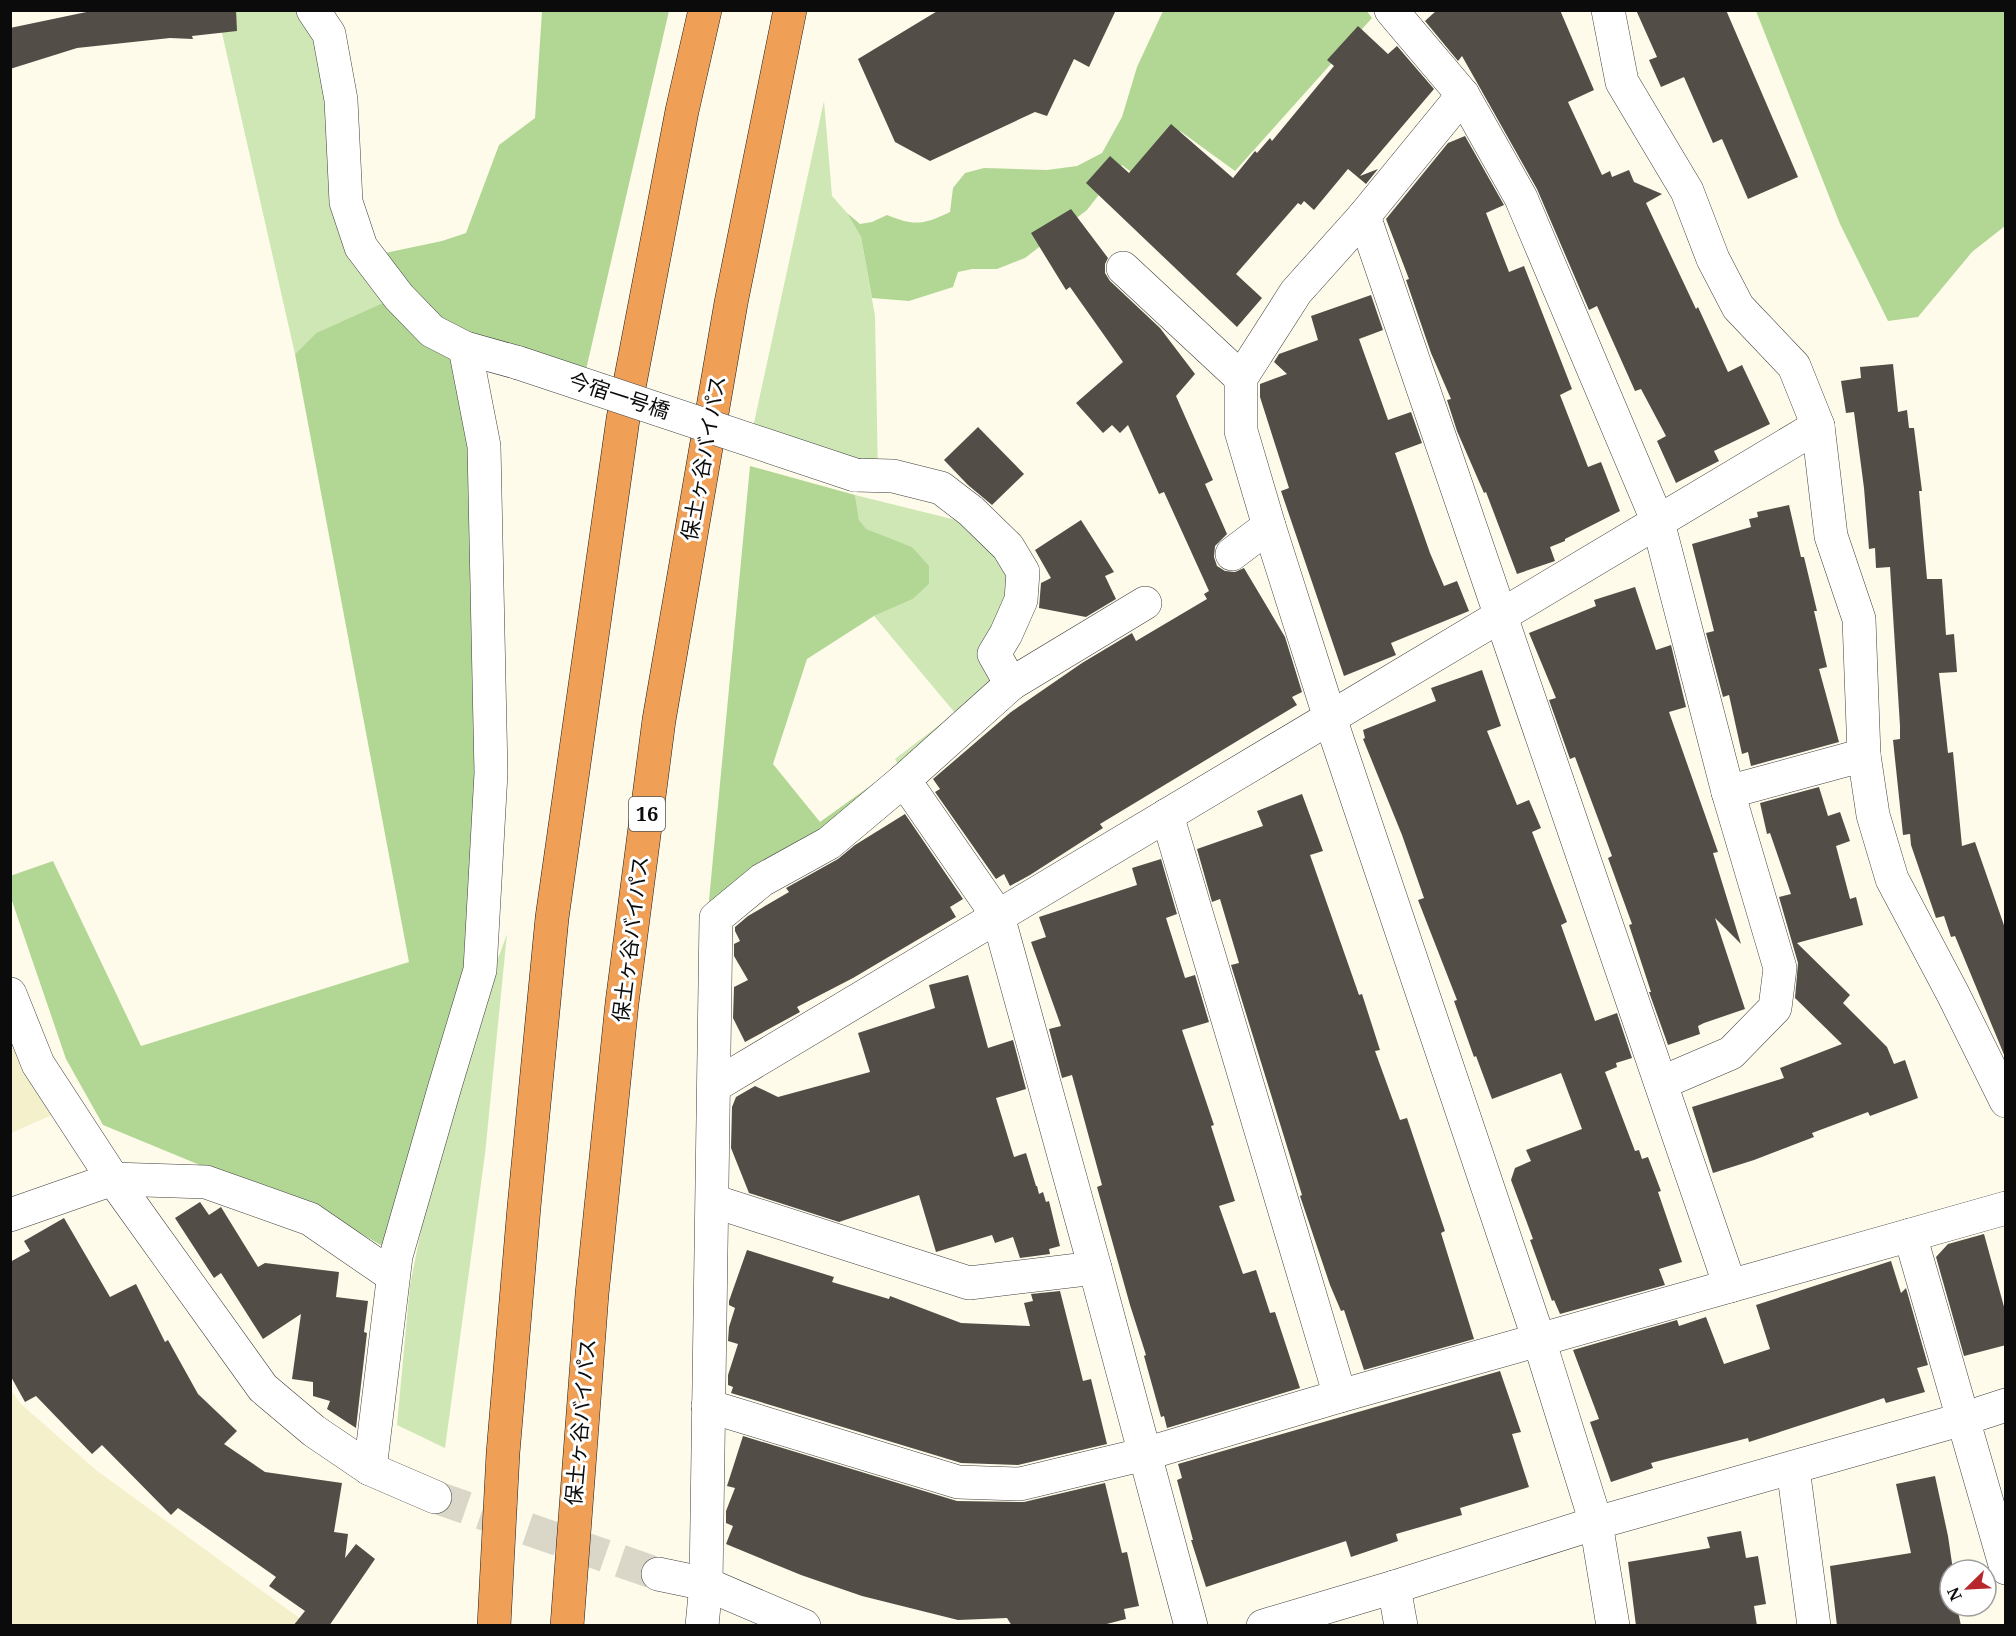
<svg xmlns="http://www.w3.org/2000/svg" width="2016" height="1636" font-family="'Noto Serif','Noto Sans JP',serif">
<rect width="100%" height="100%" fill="#fefbea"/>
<g fill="#f3f0cb">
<path d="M10,1036L52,1115L11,1133H10Z"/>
<path d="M10,1389L21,1404L96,1470L309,1625H11Z"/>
</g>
<g fill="#cee7b5">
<path d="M217,11H299L320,50L387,301L316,333L295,354Z"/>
<path d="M824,101L832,196L847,213L861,237L875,316L878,475L752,432Z"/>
<path d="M855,495L968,523L1025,592L997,680L901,769L895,759L955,713L874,616L913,599L929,584L912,547L866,530L859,520Z"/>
<path d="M507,934L485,1154L445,1448L397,1425L410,1285L443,1122L489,983Z"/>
</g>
<g fill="#b2d795">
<path d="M1366,10L1372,18L1235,171L1180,131L1144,182L1122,165L1087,210L1025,258L997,269H972L958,272L953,287L909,301L872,298L861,237L847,213L860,224L872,222L887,215C914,226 923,225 950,212L953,188L965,173L984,168L1047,170L1077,166L1102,153L1122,117L1137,67L1163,11Z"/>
<path d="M542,11H669L585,374L452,327L417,297L385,253L442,241L466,233L499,145L535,118Z"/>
<path d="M1756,11H2005V226L1972,252L1918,317L1888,321L1840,224Z"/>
<path d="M387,301L454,359L467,392L476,784L469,969L386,1248L297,1197L224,1175L103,1125L66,1059L11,898L10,876L53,861L141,1046L409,962L295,354L316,333Z"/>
<path d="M750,466L855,495L859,520L866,529L912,547L929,566V584L913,599L874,616L807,659L773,764L820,822L877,781L884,792L708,911Z"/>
</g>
<g fill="#534d48">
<path d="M96,10H236L237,31L192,36L193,39L170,38L77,48L10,69V28Z"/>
<path d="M939,10H1116L1089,67L1074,59L1047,116L1035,112L930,161L895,142L858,59Z"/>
<path d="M1437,10H1560L1594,90L1568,102L1602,175L1610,171L1612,177L1629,170L1634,182L1662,194L1646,203L1696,309L1698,307L1728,372L1742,365L1770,424L1714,451L1719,461L1676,483L1657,441L1666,436L1641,389L1635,391L1597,306L1589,310L1537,189L1462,56L1458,61L1425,21Z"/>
<path d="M1636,10H1726L1798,177L1748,199L1722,139L1713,143L1684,77L1661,87L1649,60L1657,57Z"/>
<path d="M1358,26L1388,54L1397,46L1434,89L1360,176L1378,169L1366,184L1348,169L1314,210L1304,201L1301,205L1298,203L1236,274L1262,298L1237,327L1086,183L1110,156L1129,173L1171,124L1233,178L1255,151L1257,153L1270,138L1272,141L1334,66L1327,60Z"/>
<path d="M1465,136L1504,205L1486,213L1509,272L1524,266L1572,389L1560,395L1588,467L1601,462L1620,511L1565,539V541L1550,547L1555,561L1517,574L1486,492L1484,493L1457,431L1447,400L1451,399L1431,353L1406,280L1409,279L1386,219L1448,143Z"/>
<path d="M1071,209L1108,258L1105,264V273L1110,281L1160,328L1195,374L1176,396L1213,480L1205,484L1227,534L1215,546L1214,557L1217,566L1225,571L1235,572L1244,568L1285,637L1302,692L1292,697L1297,705L1100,824L1103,828L1030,875L1010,886L1004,874L996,879L935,792L940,789L933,779L1011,712L1082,663L1132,633L1136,641L1207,599L1204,594L1209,591L1164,492L1159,494L1128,425L1120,433L1112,425L1103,433L1076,403L1123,362L1070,287L1066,290L1031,233Z"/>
<path d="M1371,295L1383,330L1359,339L1388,420L1411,412L1422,443L1395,453L1430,553L1444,586L1457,581L1469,611L1391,643L1396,655L1344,676L1281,491L1289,488L1260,397V384L1287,374L1274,362L1279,354L1318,340L1311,316Z"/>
<path d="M1893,364L1898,412L1907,410L1909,428H1914L1922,491H1919L1927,579H1942L1946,635L1954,634L1957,672L1939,673L1948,753L1953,752L1962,846L1975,842L2006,931L2005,1057L1955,936L1951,937L1944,916L1936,918L1911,845L1910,834L1903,835L1893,740L1900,739V726L1890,567L1876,568L1875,548L1869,549L1864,488L1854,412L1846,413L1841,381L1861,378L1860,367Z"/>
<path d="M978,427L1024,474L992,505L968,485L944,460Z"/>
<path d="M1789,505L1801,557H1804L1817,611H1814L1827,667L1819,669L1839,742L1751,766L1748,752L1742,754L1729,695L1723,697L1706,633L1714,631L1692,544L1751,527L1749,519L1758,517L1757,512Z"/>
<path d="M1081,520L1114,572L1105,576L1116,599L1086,617L1039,608L1041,583L1051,578L1035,550Z"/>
<path d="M1635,587L1656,650L1671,645L1686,707L1669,712L1718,852L1713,853L1741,944L1715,918L1745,1009L1704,1023L1698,1026L1700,1034L1668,1045L1649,992H1651L1629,925L1632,924L1608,858L1612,856L1575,757L1570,759L1549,700L1556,698L1529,633L1596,606L1594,600Z"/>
<path d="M1482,670L1501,726L1487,731L1517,805L1529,800L1541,828L1532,832L1567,922L1561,925L1595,1021L1617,1013L1632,1058L1616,1063L1617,1067L1605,1072L1635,1151L1639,1150L1642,1159L1648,1157L1661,1191L1658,1192L1682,1262L1659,1269L1665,1285L1560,1314L1554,1300L1552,1301L1530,1240L1533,1239L1511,1180L1515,1168L1531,1161L1526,1150L1582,1129L1561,1073L1492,1099L1476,1056L1474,1057L1454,1001L1457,1000L1418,900L1424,898L1402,835L1363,739L1365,738L1363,730L1436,701L1431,688Z"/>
<path d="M1819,787L1828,816L1840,812L1850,841L1836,846L1850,899L1856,897L1863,925L1797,943L1850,995L1843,1003L1887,1047L1894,1064L1905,1060L1918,1098L1870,1116L1868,1112L1812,1133L1814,1137L1754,1160L1713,1173L1692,1107L1784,1078L1780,1068L1842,1044L1795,998L1798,963L1779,897L1791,894L1770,833L1767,834L1760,803Z"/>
<path d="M1302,794L1323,851L1310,855L1359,995L1362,994L1380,1050L1375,1051L1400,1120L1407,1118L1445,1231L1441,1233L1474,1339L1364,1370L1344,1310L1341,1311L1330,1285L1301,1199L1300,1196L1302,1195L1231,965L1239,963L1220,899L1212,902L1197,849L1263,826L1257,811Z"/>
<path d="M905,814L963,899L950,907L956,917L853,978L797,1007L800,1012L745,1042L733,1018L734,987L748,980L734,956V944L740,941L735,931V927L748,916L789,892L786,888L838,859L855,845Z"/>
<path d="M1161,859L1177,914L1166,918L1185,978L1195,975L1209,1022L1182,1030L1214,1125L1211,1126L1235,1201L1219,1206L1243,1274L1256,1270L1270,1313L1275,1312L1300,1388L1167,1428L1164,1416L1161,1417L1144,1356L1146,1355L1130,1305L1097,1187L1102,1185L1072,1075L1062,1078L1049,1029L1061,1026L1031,942L1046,937L1039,917L1137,885L1132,868Z"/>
<path d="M968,975L988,1048L1013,1040L1026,1089L996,1098L1014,1157L1026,1153L1036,1186H1037L1039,1194L1043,1192L1046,1202L1049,1201L1060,1246L1049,1249L1050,1254L1020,1258L1013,1237L995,1243L992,1235L936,1252L919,1195L839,1222L749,1193L731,1148L732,1107L736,1097L755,1086L778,1097L870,1072L858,1033L935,1008L929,985Z"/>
<path d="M200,1202L209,1215L221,1207L258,1267L265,1263L339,1272L336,1297L368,1301L364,1332L367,1333L356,1428L327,1409L330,1401L313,1396V1382L292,1379L301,1314L263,1339L221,1273L214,1278L175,1218Z"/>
<path d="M64,1218L110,1297L136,1284L165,1342L168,1340L198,1394L237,1431L224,1444L265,1472L342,1483L334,1532L348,1534L345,1558L356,1544L375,1559L329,1626H293L305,1611L269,1586L276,1577L178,1508L171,1515L102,1445L92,1454L36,1396L25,1402L10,1375V1262L30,1251L24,1241Z"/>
<path d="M1984,1234L2006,1314V1345L1964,1356L1936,1257L1948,1244Z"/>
<path d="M747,1250L834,1277L832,1282L889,1299L890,1296L961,1323L1030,1326L1024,1303L1033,1301L1031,1294L1060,1291L1083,1381L1091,1379L1107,1444L1018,1465L961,1463L731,1393L733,1387L728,1385V1375L738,1344L728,1341L729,1327L735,1308L729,1305V1301Z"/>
<path d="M1891,1261L1901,1293L1906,1288L1928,1365L1917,1368L1925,1392L1886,1403L1884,1398L1749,1442L1748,1438L1651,1463L1653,1468L1611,1482L1590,1422L1599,1419L1573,1350L1677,1320L1679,1326L1706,1317L1724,1364L1770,1349L1756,1305Z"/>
<path d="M1500,1371L1521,1432L1512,1434L1529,1487L1460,1508L1462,1515L1396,1534L1398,1541L1351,1557L1346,1541L1206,1587L1191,1540H1193L1177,1480L1182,1478L1178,1464Z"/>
<path d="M743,1436L957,1501L1024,1502L1105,1483L1122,1553L1127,1552L1139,1606L1124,1609L1126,1619L1099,1626H1012L1007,1618L958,1620L862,1596L801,1575L726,1544L733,1526L726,1523V1511L735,1488L727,1486Z"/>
<path d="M1935,1476L1948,1536L1953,1570H1950V1606H1957L1961,1626H1837L1830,1566L1911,1553L1896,1484Z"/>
<path d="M1741,1531L1746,1558L1758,1556L1766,1604L1754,1606L1757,1626H1636L1628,1562L1710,1548L1707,1537Z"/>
</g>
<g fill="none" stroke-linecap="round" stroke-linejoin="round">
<path stroke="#dad7c9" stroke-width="33" stroke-dasharray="33 16" stroke-linecap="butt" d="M435,1497L658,1574"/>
<defs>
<g id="minor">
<path d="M313,10L329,34L341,100L346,202L361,247L399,297L432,331L465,348L519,363"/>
<path d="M1391,10L1463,95L1521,198L1658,522L1728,792L1780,968L1775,1008L1731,1053L1661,1083"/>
<path d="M1608,10L1622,82L1687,191L1713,259L1738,307L1794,366L1818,426L1831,536L1859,619L1864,755L1873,815L1892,879L1953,994L2006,1101"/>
<path d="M1463,95L1364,216L1296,292L1241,378V431L1269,526L1330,718L1539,1340L1596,1523L1613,1626"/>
<path d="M1364,216L1730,1286"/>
<path d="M1123,268L1241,378"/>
<path d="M855,475L893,476L941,488L971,511L1008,547L1023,572L1021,600L1006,634L994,654L1011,684"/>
<path d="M1232,554L1269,526"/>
<path d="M904,780L998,916L1095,1268L1191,1626"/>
<path d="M1728,792L1864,755"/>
<path d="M1167,815L1340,1396"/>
<path d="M10,994L38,1064L113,1179L263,1388L314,1431L370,1469L435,1497"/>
<path d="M714,1086L1818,426"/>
<path d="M713,1201L969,1283L1095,1268"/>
<path d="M10,1215L113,1179L206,1182L310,1219L393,1276"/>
<path d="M1910,1235L2006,1568"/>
<path d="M708,1406L958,1482L1020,1484L1145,1454L1340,1396L2006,1208"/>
<path d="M1793,1468L1814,1626"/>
<path d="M370,1469L396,1256L445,1086L480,970L491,773L484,446L465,348"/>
<path d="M658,1574L706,1584L804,1626"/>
<path d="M1394,1587L1401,1626"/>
<path d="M702,1626L706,1584L716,918L762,880L829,843L904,780L1011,684L1145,603"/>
<path d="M1263,1626L1394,1587L1596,1523L1963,1419L2006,1405"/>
</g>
<g id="highway">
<path d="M494,1626L503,1453L524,1207L552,918L623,419L682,111L705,10"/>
<path d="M567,1626L592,1294L622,1003L659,720L731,303L790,10"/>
</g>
</defs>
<use href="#minor" stroke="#3e3e3e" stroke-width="34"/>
<use href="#highway" stroke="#1c1c1c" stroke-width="34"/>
<use href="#minor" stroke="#fff" stroke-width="33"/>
<use href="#highway" stroke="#f0a056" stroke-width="33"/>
<defs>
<path id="minor-bridge" d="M519,363L855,475"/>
</defs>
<use href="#minor-bridge" stroke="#3e3e3e" stroke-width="34" stroke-linecap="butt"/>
<use href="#minor-bridge" stroke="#fff" stroke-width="33"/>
</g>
<g text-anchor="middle" stroke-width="6" stroke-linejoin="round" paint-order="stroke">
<rect fill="#fff" stroke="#545454" stroke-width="1.5" x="629" y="797" width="36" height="34" rx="4.5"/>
<g font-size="20" font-weight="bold" fill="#0b0b0b">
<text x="647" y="821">16</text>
</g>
<g font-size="21" fill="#0b0b0b" stroke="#fff">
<text transform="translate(619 396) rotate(18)" y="7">今宿一号橋</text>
<text transform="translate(704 458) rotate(-80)" y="7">保土ヶ谷バイパス</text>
<text transform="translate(631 939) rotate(-83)" y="7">保土ヶ谷バイパス</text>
<text transform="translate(581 1422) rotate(-85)" y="7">保土ヶ谷バイパス</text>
</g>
</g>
<rect width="2016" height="1636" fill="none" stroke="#0b0b0b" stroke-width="24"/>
<g transform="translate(1968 1588) rotate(246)"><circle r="28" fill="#ffffff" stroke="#9d9d9d" stroke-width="1.5"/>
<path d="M0-4.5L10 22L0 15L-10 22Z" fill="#b6282c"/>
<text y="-9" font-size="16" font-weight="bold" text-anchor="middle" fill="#0b0b0b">N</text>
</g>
</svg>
